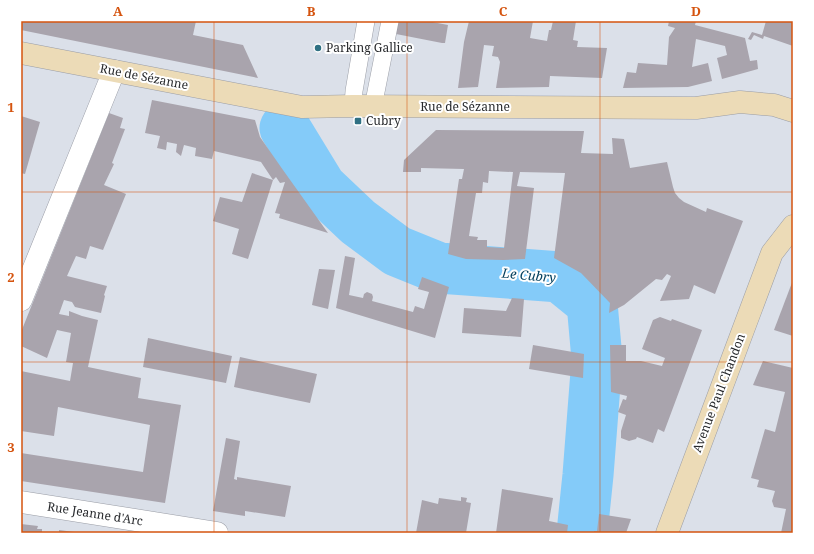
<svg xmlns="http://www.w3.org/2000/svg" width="814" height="554" font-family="'Noto Serif',serif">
<rect width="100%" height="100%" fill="#dbe0e9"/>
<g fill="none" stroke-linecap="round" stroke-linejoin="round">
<path stroke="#84cbf9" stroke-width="51" d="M285,128L321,187L358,222L397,251L439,268L560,277L592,303L597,359L588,475L582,533"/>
</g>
<g fill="#a9a4ad" fill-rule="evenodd">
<path d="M21,21H196L193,35L243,45L258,78L21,30Z"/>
<path d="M398,21H427L448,25L445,43H442L396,34Z"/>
<path d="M469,21H533L530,38L547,41L549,30H551L553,21H576L573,40L578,41L577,47L607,48L602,78L550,76L549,87L496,88L500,62L498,57L492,56L494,46L484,45L478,87L458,88L464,42Z"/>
<path d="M669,21H696L695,25L745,38L750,61L757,60L758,69L722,79L717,58L727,55L725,46L696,39L692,67L708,63L712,81L688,87L623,88L627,72L636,73L638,63L667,65L669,37L675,28L668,26Z"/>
<path d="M766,21H793V46L764,36L763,39L754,35L751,40L748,39L752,32L762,35Z"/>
<path d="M152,100L255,120L260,137L283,170L328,233L279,218L280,214L275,213L285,182L280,183L276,177L273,180L261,162L214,151L212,159L195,156L196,148L184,145L181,156L176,152L177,144L167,142L166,150L157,148L160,136L145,133Z"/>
<path d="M109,113L123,118L120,128L125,129L112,163L114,164L104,185L126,194L103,250L90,246L86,259L76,256L67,276L107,286L104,295L105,296L101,313L75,307L72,302L64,300L59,314L69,316V311L82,316L98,320L88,367L141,378L138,398L181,405L165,503L21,481V453L143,472L150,425L58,407L54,436L21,431V371L70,381L73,363L66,362L71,333L57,330L47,358L21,346V332Z"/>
<path d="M21,116L40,122L25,174L21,173Z"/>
<path d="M436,130L584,131L581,153L613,154L612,138L624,139L630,168L667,162L673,187L675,193L679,198L684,202L706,212L707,208L743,221L715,294L694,285L689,299L660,301L671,276L667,274L662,280L656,279L624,305L609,313L610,303L581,273L554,258L565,173L520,172L517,186L534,188L525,259L503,260L466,259L448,254L459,179H462L464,169L421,168V172H403L404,160ZM489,171L513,172L504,248L487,247V240H477L478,237L469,236L476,193H482L483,182L488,183Z"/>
<path d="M252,173L273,180L248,259L232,254L239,229L213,221L220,197L242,202Z"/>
<path d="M345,256L355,258L349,295L363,298L364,294L367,292L372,294L373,297L372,301L413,312L415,306L424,309L429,292L418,289L422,277L449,287L435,338L336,308Z"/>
<path d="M319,269L335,270L328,309L312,305Z"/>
<path d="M793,280V336L774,330Z"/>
<path d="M512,298L524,299L521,337L462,333L464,308L506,311Z"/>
<path d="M660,317L671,321L672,319L702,330L664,432L658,429L653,443L637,437L636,439L629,441L621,438V431L626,415L618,412L623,399L626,400L627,396L611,392L610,345H626V361H641L662,366L665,358L642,349L653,320Z"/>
<path d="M148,338L232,356L226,383L143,367Z"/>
<path d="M533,345L584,354L583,378L529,369Z"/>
<path d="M240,357L317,374L310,403L234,387Z"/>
<path d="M763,361L793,368V533H781L786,509L774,507L772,501L775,491L757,487L759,480L751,478L765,429L775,432L785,392L753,385Z"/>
<path d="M226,438L240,441L234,479L237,480V477L291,486L285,517L245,511V516L213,511Z"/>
<path d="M502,489L553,498L549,521L568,525L567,533H496Z"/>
<path d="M461,497L467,498L466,502L471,503L466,533H416L422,500L438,504L439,498L461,501Z"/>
<path d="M599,514L631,519L626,533H594V531H597Z"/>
<path d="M21,524L38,526L37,529H42V533H21Z"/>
<path d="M59,530L74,532V533H59Z"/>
</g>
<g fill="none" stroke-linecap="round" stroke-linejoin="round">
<defs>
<g id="lane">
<path d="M353,106L354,91L366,21"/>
<path d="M373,107L390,21"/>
</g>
<g id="street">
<path d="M21,300L114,71"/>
<path d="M21,502L217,533"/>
</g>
<g id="secondary">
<path d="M21,53L302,107L353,106L696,108L740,102L774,105L793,111"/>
<path d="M667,533L772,253L793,226"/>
</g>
</defs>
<use href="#lane" stroke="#9a9da6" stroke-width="18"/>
<use href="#street" stroke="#9a9da6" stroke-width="23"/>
<use href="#secondary" stroke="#9a9da6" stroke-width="23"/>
<use href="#lane" stroke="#fff" stroke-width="17"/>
<use href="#street" stroke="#fff" stroke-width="22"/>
<use href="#secondary" stroke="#ecdbb7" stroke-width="22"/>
</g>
<path fill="none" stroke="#d5540f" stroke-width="1" stroke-opacity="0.55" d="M214,21V533M407,21V533M600,21V533M21,192H793M21,362H793"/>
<g fill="#2f7083" stroke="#fff" stroke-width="1.5">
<circle cx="318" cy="48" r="4"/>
<rect x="354" y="117" width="8" height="8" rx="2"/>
</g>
<g text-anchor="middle" stroke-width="4" stroke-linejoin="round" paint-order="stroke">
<g font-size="12" fill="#27292c" stroke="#fff" text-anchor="start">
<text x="326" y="52">Parking Gallice</text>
<text x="366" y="125">Cubry</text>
</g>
<g font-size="12" fill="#27292c" stroke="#fff">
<text transform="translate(144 77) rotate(11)" y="4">Rue de Sézanne</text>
<text x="465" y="111">Rue de Sézanne</text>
<text transform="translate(719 393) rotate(-69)" y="4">Avenue Paul Chandon</text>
<text transform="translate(95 514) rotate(9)" y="4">Rue Jeanne d'Arc</text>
</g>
<g font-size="13" font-style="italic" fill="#05415f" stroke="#fff">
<text transform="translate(529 275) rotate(5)" y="5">Le Cubry</text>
</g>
</g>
<rect width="814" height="554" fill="none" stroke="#ffffff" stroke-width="44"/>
<rect x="22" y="22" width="770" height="510" fill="none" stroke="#d5540f" stroke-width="1.5"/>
<g font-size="13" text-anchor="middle" font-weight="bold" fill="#d5540f">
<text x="118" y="16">A</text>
<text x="311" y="16">B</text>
<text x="503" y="16">C</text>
<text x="696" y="16">D</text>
<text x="11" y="112">1</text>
<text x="11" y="282">2</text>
<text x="11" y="452">3</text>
</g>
</svg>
